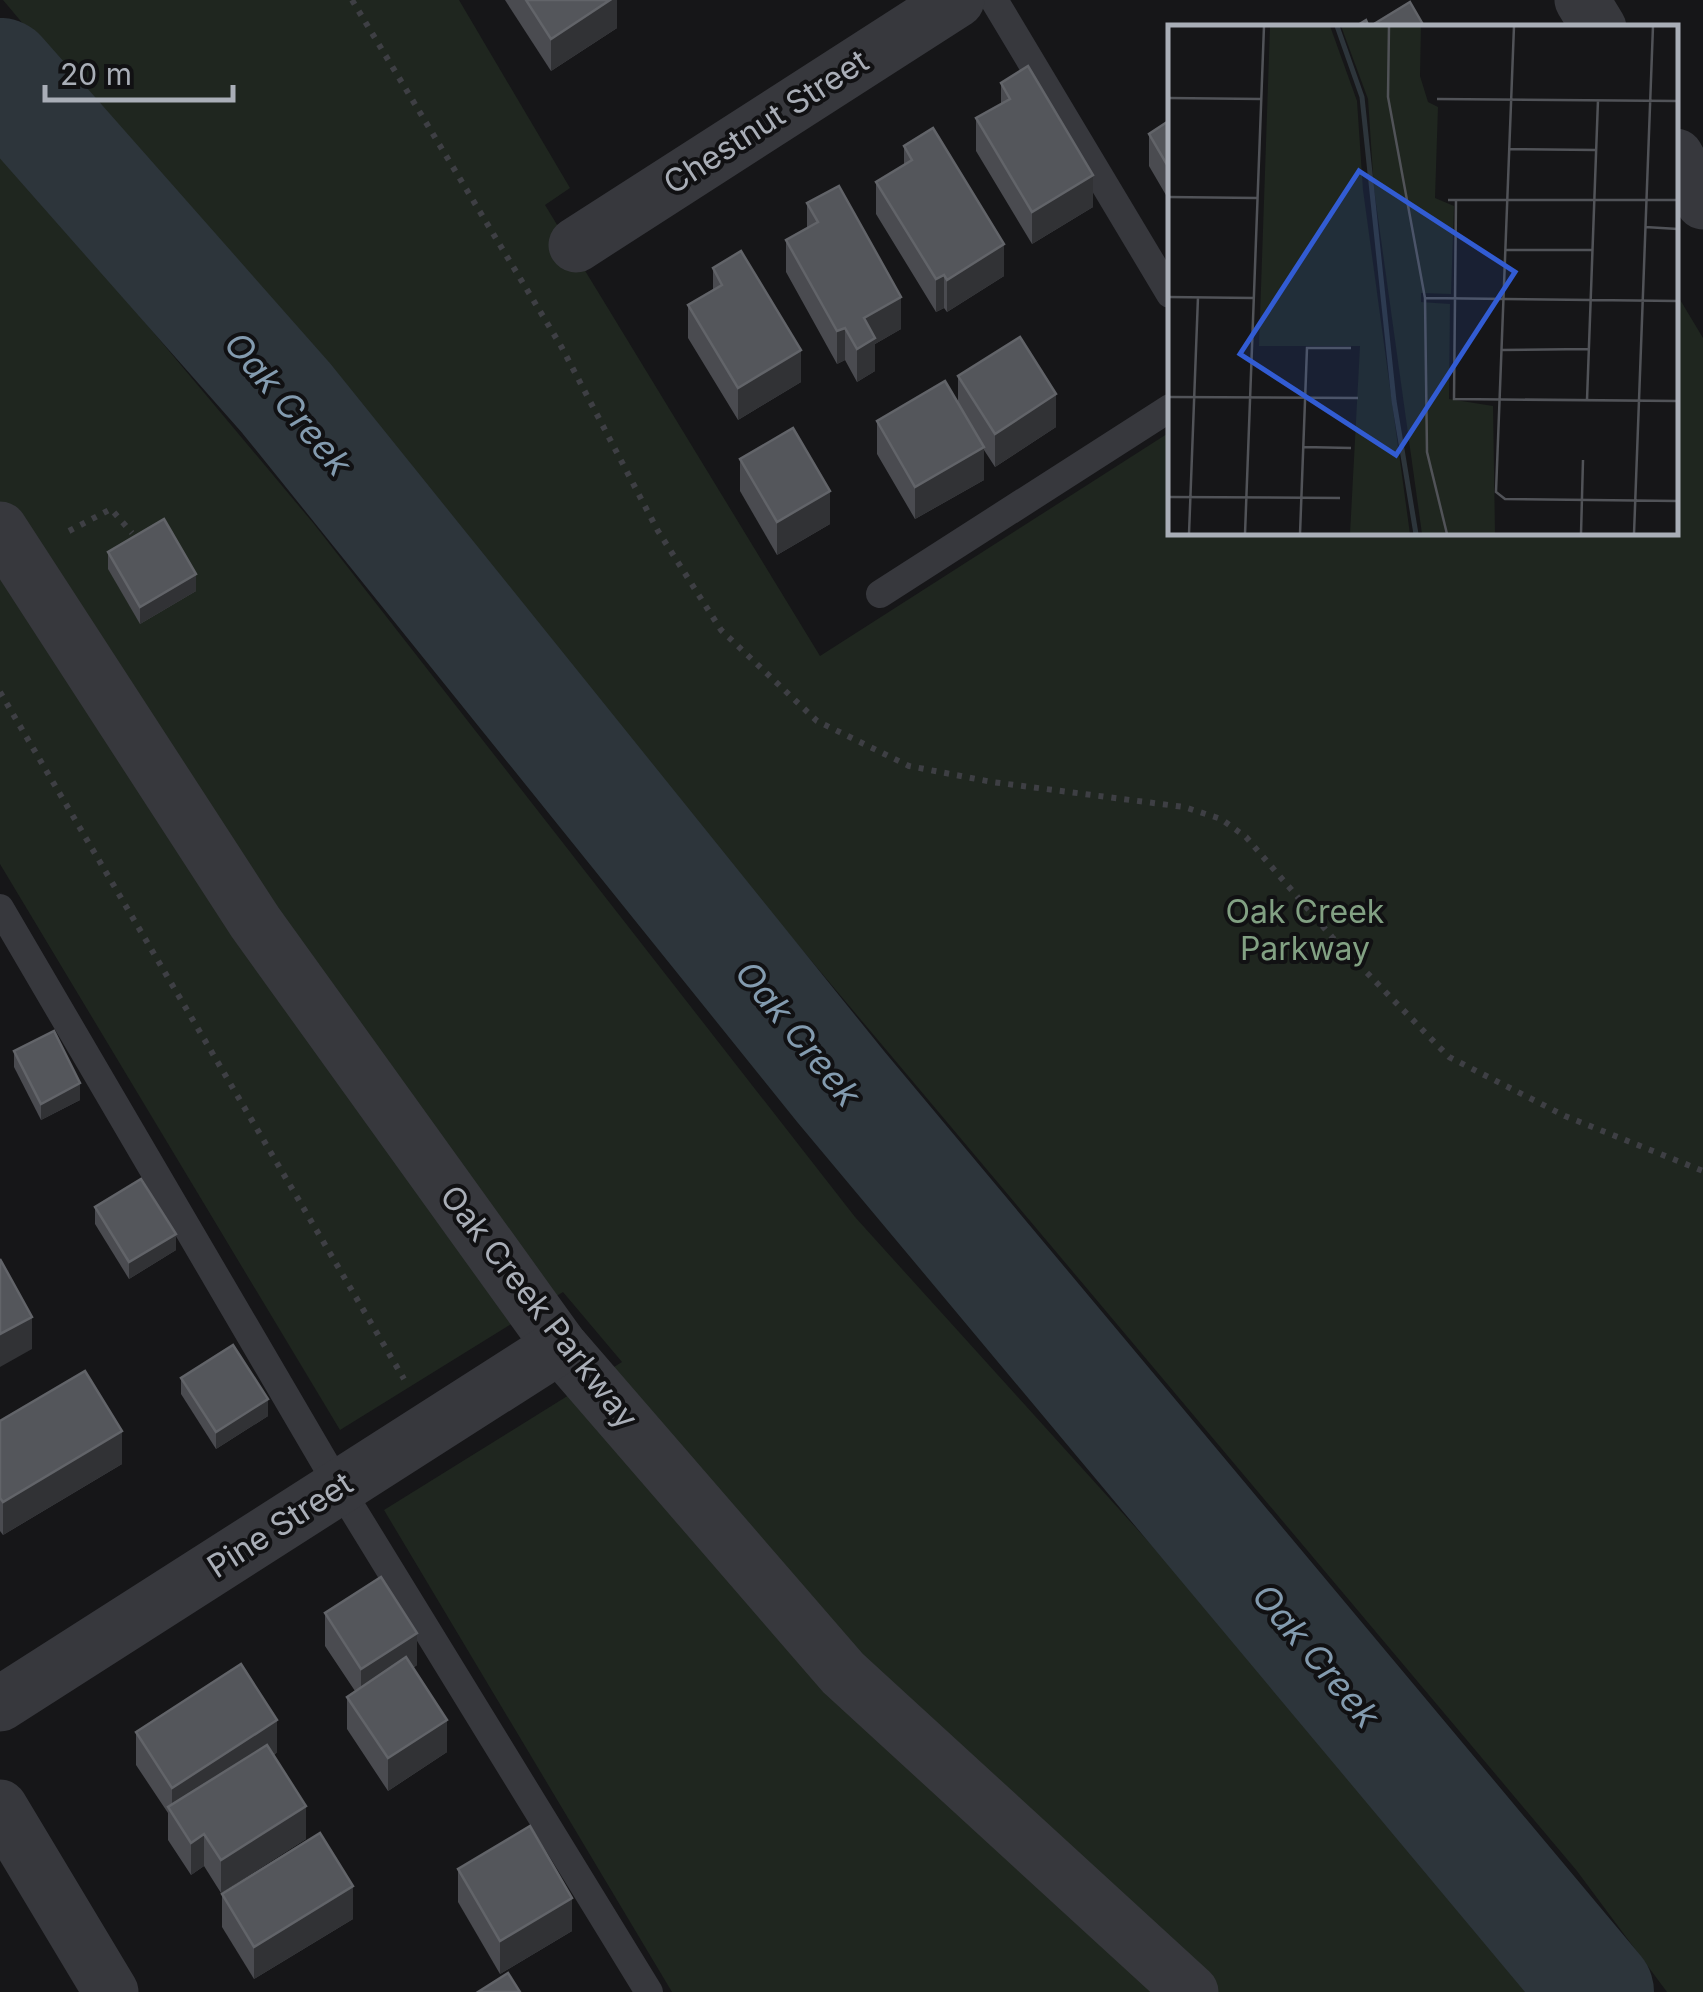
<svg xmlns="http://www.w3.org/2000/svg" width="1703" height="1992" font-family="Inter,sans-serif">
<rect width="100%" height="100%" fill="#161618"/>
<g fill="#1f261f">
<path d="M3,0H459L570,188L545,205L820,656L1170,432V532H1676V293L1703,338V1992H1667L1577,1871Z"/>
<path d="M0,149L314,524L855,1217L1438,1862L1543,1992H672L384,1510L622,1362L563,1292L340,1430L0,864Z"/>
</g>
<g fill="none" stroke-linecap="round" stroke-linejoin="round">
<path stroke="#2d353b" stroke-width="112" d="M0,74L286,398L841,1087L1598,1992"/>
<g stroke="#3e3f44" stroke-width="6" stroke-dasharray="5 8" stroke-linecap="butt">
<path d="M352,0L561,346L658,531L721,630L817,721L909,766L992,782L1184,807L1221,819L1246,837L1332,937L1449,1057L1565,1116L1703,1171"/>
<path d="M69,531L111,509L132,533"/>
<path d="M0,692L404,1379"/>
</g>
<g stroke="#37383d" stroke-width="28">
<path d="M994,0L1170,294"/>
<path d="M880,594L1170,408"/>
<path d="M0,908L339,1487L649,1992"/>
</g>
<g stroke="#37383d" stroke-width="55">
<path d="M1582,0L1599,28"/>
<path d="M1676,156L1703,202"/>
<path d="M576,245L957,0"/>
<path d="M0,529L255,922L560,1346L843,1673L1191,1992"/>
<path d="M0,1704L560,1346"/>
<path d="M0,1807L111,1992"/>
</g>
</g>
<g fill="#4a4b50">
<path d="M505,0H617V28L551,71Z"/>
<path d="M1001,83L1093,207L1032,244L976,151V118L1001,104Z"/>
<path d="M1170,120V202L1149,166V134Z"/>
<path d="M904,146L1004,276L947,312L944,308L936,312L876,214V182L904,165Z"/>
<path d="M807,203L901,329L875,344V371L857,382L845,360L837,364L786,272V240L807,228Z"/>
<path d="M713,268L801,382L738,420L688,338V305L713,290Z"/>
<path d="M958,376L1056,427L995,467L984,450V480L915,519L877,454V421L958,403Z"/>
<path d="M740,459L830,524L777,555L740,491Z"/>
<path d="M108,552L196,591L140,624L108,569Z"/>
<path d="M14,1051L80,1100L41,1120L14,1067Z"/>
<path d="M95,1207L176,1250L129,1279L95,1224Z"/>
<path d="M181,1378L268,1416L216,1449L181,1394Z"/>
<path d="M0,1421L122,1464L3,1535L0,1531Z"/>
<path d="M325,1613L417,1665L413,1668L447,1752L388,1791L347,1729V1697L355,1691L325,1646Z"/>
<path d="M136,1732L277,1752L274,1755L306,1839L221,1893L204,1866L191,1875L168,1840V1813L136,1765Z"/>
<path d="M458,1869L572,1931L500,1974L458,1902Z"/>
<path d="M222,1894L353,1919L254,1979L222,1927Z"/>
</g>
<g fill="#313235">
<path d="M610,0H617V28L551,71V39Z"/>
<path d="M1093,175V207L1032,244V212Z"/>
<path d="M1004,244V276L947,312V280Z"/>
<path d="M944,275V308L936,312V279Z"/>
<path d="M901,297V329L875,344V371L857,382V349L864,318Z"/>
<path d="M845,328V360L837,364V331Z"/>
<path d="M801,350V382L738,420V388Z"/>
<path d="M1056,394V427L995,467V434Z"/>
<path d="M984,447V480L915,519V487Z"/>
<path d="M830,491V524L777,555V522Z"/>
<path d="M196,574V591L140,624V607Z"/>
<path d="M80,1083V1100L41,1120V1104Z"/>
<path d="M176,1234V1250L129,1279V1262Z"/>
<path d="M32,1317V1349L0,1367V1334Z"/>
<path d="M268,1399V1416L216,1449V1432Z"/>
<path d="M122,1431V1464L3,1535V1502Z"/>
<path d="M417,1633V1665L361,1701V1669Z"/>
<path d="M277,1720V1752L175,1819L172,1814V1788Z"/>
<path d="M447,1720V1752L388,1791V1758Z"/>
<path d="M306,1806V1839L221,1893V1860Z"/>
<path d="M204,1834V1866L191,1875V1843Z"/>
<path d="M353,1886V1919L254,1979V1947Z"/>
<path d="M572,1898V1931L500,1974V1941Z"/>
</g>
<g fill="#54565b" stroke="#626469" stroke-width="2.5">
<path d="M526,0H610L551,39Z"/>
<path d="M1410,2L1425,28H1353L1366,20L1369,27Z"/>
<path d="M1028,66L1093,175L1032,212L976,118L1010,99L1001,83Z"/>
<path d="M1170,120V170L1149,134Z"/>
<path d="M933,128L1004,244L947,280L944,275L936,279L876,182L912,160L904,146Z"/>
<path d="M839,186L901,297L864,318L875,338L857,349L845,328L837,331L786,240L818,222L807,203Z"/>
<path d="M741,251L801,350L738,388L688,305L722,285L713,268Z"/>
<path d="M1020,337L1056,394L995,434L958,376Z"/>
<path d="M945,381L984,447L915,487L877,421Z"/>
<path d="M793,428L830,491L777,522L740,459Z"/>
<path d="M164,519L196,574L140,607L108,552Z"/>
<path d="M54,1031L80,1083L41,1104L14,1051Z"/>
<path d="M141,1179L176,1234L129,1262L95,1207Z"/>
<path d="M0,1259L32,1317L0,1334Z"/>
<path d="M233,1345L268,1399L216,1432L181,1378Z"/>
<path d="M85,1371L122,1431L3,1502L0,1498V1421Z"/>
<path d="M381,1577L417,1633L361,1669L325,1613Z"/>
<path d="M406,1657L447,1720L388,1758L347,1697Z"/>
<path d="M241,1664L277,1720L172,1788L136,1732Z"/>
<path d="M267,1745L306,1806L221,1860L204,1834L191,1843L168,1807Z"/>
<path d="M530,1826L572,1898L500,1941L458,1869Z"/>
<path d="M320,1833L353,1886L254,1947L222,1894Z"/>
<path d="M508,1973L520,1992H478Z"/>
</g>
<g text-anchor="middle" stroke-width="8" stroke-linejoin="round" paint-order="stroke">
<g font-size="32" fill="#a9aeb7" stroke="#111113">
<text transform="translate(766 122) rotate(-33)" y="11">Chestnut Street</text>
<text transform="translate(539 1307) rotate(52)" y="11">Oak Creek Parkway</text>
<text transform="translate(280 1525) rotate(-33)" y="11">Pine Street</text>
</g>
<g font-size="32" fill="#82a183" stroke="#111113">
<text x="1305" y="923">Oak Creek<tspan x="1305" dy="37">Parkway</tspan></text>
</g>
<g font-size="35" font-style="italic" fill="#839baf" stroke="#111113">
<text transform="translate(288 404) rotate(50)" y="12">Oak Creek</text>
<text transform="translate(798 1034) rotate(51)" y="12">Oak Creek</text>
<text transform="translate(1316 1656) rotate(50)" y="12">Oak Creek</text>
</g>
</g>
<g transform="translate(1168 25)">
<rect width="510" height="510" fill="#161618"/>
<path d="M102,1H162L189,76L195,165L242,509H182L192,321H91ZM173,1H253L252,51L260,77L270,82L267,173L286,181L283,269L253,268V277L282,279L281,374L325,381L327,509H254L206,164L200,74Z" fill="#1f261f"/>
<path fill="none" stroke="#2d353b" stroke-width="5" d="M169,1L194,72L226,376L248,509"/>
<path fill="none" stroke="#515358" stroke-width="2.5" d="M221,1L220,72L257,273L259,427L279,509M346,1L328,467L337,474L510,476M0,73L93,74M269,74L510,76M341,124L428,125M0,172L89,173M280,175H510M288,175L286,374L510,376M477,202L510,204M337,225H424M0,272L85,273M257,273L510,276M333,325L420,324M0,372L190,373M419,375L430,75M135,422L183,423M0,472L172,473M21,509L30,272M77,509L96,1M132,509L139,323H183M413,509L415,435M466,509L485,1"/>
<path fill="#325cd3" fill-opacity="0.15" stroke="#325cd3" stroke-width="5" d="M191,146L347,247L228,430L72,329Z"/>
<rect width="510" height="510" fill="none" stroke="#a9aeb7" stroke-width="5"/>
</g>
<path d="M45 85v15h188v-15" fill="none" stroke="#a9aeb7" stroke-width="5"/>
<text x="60" y="85" font-size="30" fill="#a9aeb7" stroke="#111113" stroke-width="8" paint-order="stroke">20 m</text>
</svg>
